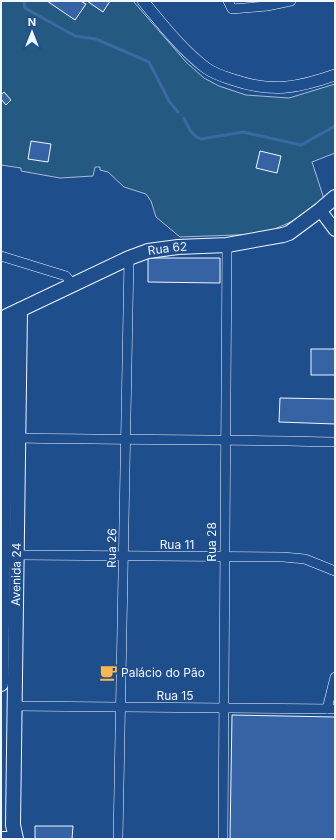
<svg xmlns="http://www.w3.org/2000/svg" width="336" height="840" font-family="Inter,sans-serif">
<rect width="100%" height="100%" fill="#1f4e8c"/>
<path fill="#245a82" stroke="#a8bbd7" d="M1,1H133L186,62L204,78L219,86L246,95L289,98L335,84V153L312,162L324,199L300,218L263,234L180,237L156,217L151,201L146,194L124,187L108,172L100,170V167H95L93,176L60,178L21,171V168L1,165Z"/>
<g fill="none" stroke-linecap="round" stroke-linejoin="round">
<g stroke="#3b69a3" stroke-width="3">
<path d="M24,1L25,8L75,36L96,39L149,62L169,101L178,112"/>
<path d="M184,118C188,127 191,135 201,139L243,132L301,145L335,126"/>
</g>
</g>
<g fill="#3563a3" stroke="#f2f6ff">
<path d="M47,1H83L82,2L86,4L75,20Z"/>
<path d="M87,1H110L103,12Z"/>
<path d="M4,92L11,100L6,105L1,99V95Z"/>
<path d="M31,141L51,144L48,162L28,159Z"/>
<path d="M260,151L281,156L277,173L256,168Z"/>
<path d="M148,258H220V283L148,282Z"/>
<rect x="311" y="349" width="24" height="26"/>
<path d="M280,398L335,399V424L279,422Z"/>
<path d="M232,715L335,717V839H230Z"/>
<path d="M35,826H73L72,839H35Z"/>
</g>
<g fill="none" stroke-linecap="round" stroke-linejoin="round">
<defs>
<g id="minor">
<path d="M228,1L232,9L267,6L291,1"/>
<path d="M1,256L66,276L73,285"/>
<path d="M18,438C124,440 229,439 335,442"/>
<path d="M17,555L283,557L305,559L335,571"/>
<path d="M14,706L335,709"/>
<path d="M327,709L335,677"/>
<path d="M118,839L129,258"/>
<path d="M223,839L227,245"/>
</g>
<path id="tertiary" d="M143,1C162,24 182,50 206,68C214,74 224,77 234,80C272,93 298,88 335,75"/>
<path id="secondary" d="M320,210L335,230"/>
<g id="primary">
<path id="s1" d="M1,684L7,316L129,258L148,251L178,247L227,245L283,235L289,233L320,210L335,197"/>
<path d="M3,839H11"/>
<path id="s2" d="M16,839L13,825L20,310"/>
</g>
</defs>
<use href="#minor" stroke="#f2f6ff" stroke-width="10"/>
<use href="#tertiary" stroke="#f2f6ff" stroke-width="12"/>
<use href="#secondary" stroke="#f2f6ff" stroke-width="14"/>
<use href="#primary" stroke="#f2f6ff" stroke-width="16"/>
<use href="#minor" stroke="#1f4e8c" stroke-width="9"/>
<use href="#tertiary" stroke="#1f4e8c" stroke-width="11"/>
<use href="#secondary" stroke="#1f4e8c" stroke-width="12"/>
<use href="#primary" stroke="#1f4e8c" stroke-width="14"/>
</g>
<defs>
<symbol id="cafe-bare" viewBox="-9 -9 18 18"><path d="M-5.5-4.5H6V0H3Q3 3.5 0 3.5H-2.5Q-5.5 3.5-5.5 0ZM3-3.2v2h1.7v-2ZM-6 4.5H4V6H-6Z" fill="#ffb74d" stroke="#1f4e8c" stroke-width="2.5" paint-order="stroke"/></symbol>
</defs>
<g fill-rule="evenodd">
<use href="#cafe-bare" x="96" y="660" width="25" height="25"/>
</g>
<g text-anchor="middle" stroke-width="3" stroke-linejoin="round" paint-order="stroke">
<g font-size="12" fill="#f2f6ff" stroke="#1f4e8c">
<text dy="4" stroke="none"><textPath href="#s1" startOffset="543">Rua 62</textPath></text>
<text transform="translate(212 542) rotate(-90)" y="4">Rua 28</text>
<text x="177" y="549">Rua 11</text>
<text transform="translate(112 548) rotate(-89)" y="4">Rua 26</text>
<text dy="4" stroke="none"><textPath href="#s2" startOffset="265">Avenida 24</textPath></text>
<text x="175" y="700">Rua 15</text>
</g>
<g font-size="12" fill="#f2f6ff" stroke="#1f4e8c" text-anchor="start">
<text x="121" y="677">Palácio do Pão</text>
</g>
</g>
<rect width="336" height="840" fill="none" stroke="#f2f6ff" stroke-width="4"/>
<g transform="translate(32 32)" stroke="#1f4e8c" stroke-width="3" paint-order="stroke">
<path d="M0-3L7 15L0 10L-7 15Z" fill="#f2f6ff"/>
<text y="-6" font-size="11" font-weight="bold" text-anchor="middle" fill="#f2f6ff">N</text>
</g>
</svg>
